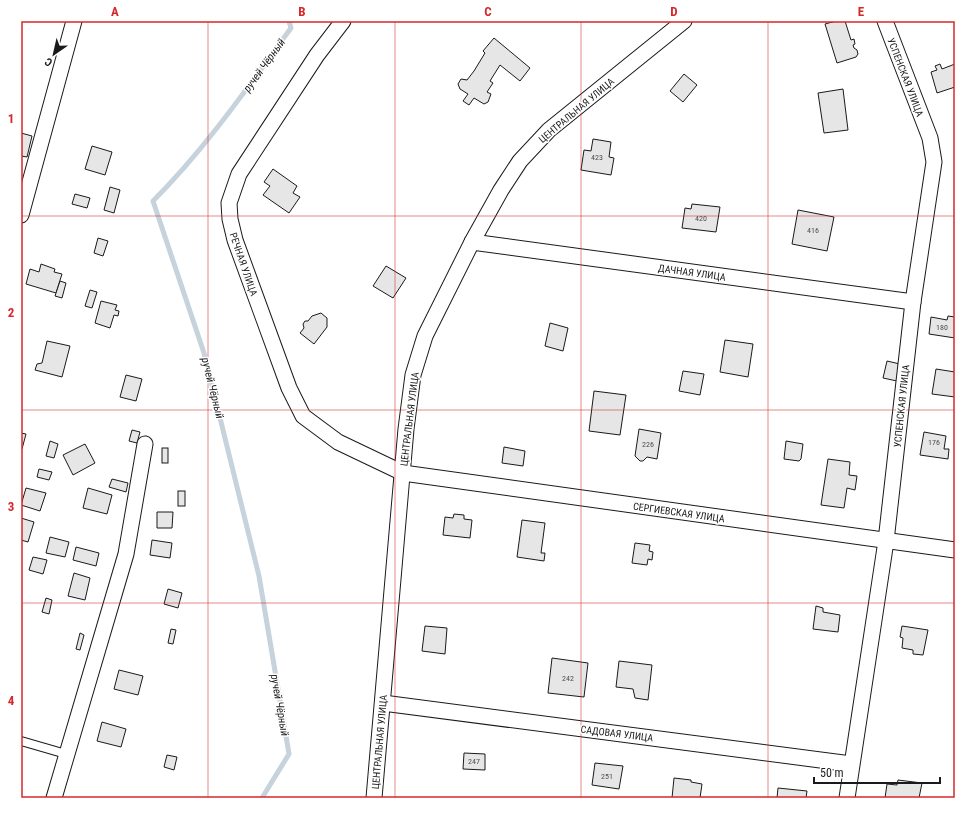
<svg xmlns="http://www.w3.org/2000/svg" width="976" height="819" font-family="'Roboto Condensed',sans-serif">
<rect width="100%" height="100%" fill="#fff"/>
<g fill="none" stroke-linecap="round" stroke-linejoin="round">
<path stroke="#c6d2dc" stroke-width="5" d="M262,798L289,754L259,576L204,353L153,201C205,149 248,87 291,28L289,21"/>
</g>
<g fill="#e6e6e6" stroke="#1a1a1a">
<path d="M836,21H845L851,40L854,39L855,44L853,45L854,48L857,50L858,54L856,57L837,63L825,24Z"/>
<path d="M494,38L530,68L520,81L500,65L490,81L493,83L487,92L491,94L488,102L484,104L474,98L469,105L463,101L468,94L460,89L458,84L461,79L467,80L474,71L485,53L483,51Z"/>
<path d="M940,64L942,69L955,64V87L937,93L931,72L937,70L935,66Z"/>
<path d="M684,74L697,85L683,102L670,91Z"/>
<path d="M843,89L848,130L824,133L818,93Z"/>
<path d="M21,133L32,136L27,157L21,156Z"/>
<path d="M593,139L611,142L609,157L614,158L611,175L581,170L584,150L591,151Z"/>
<path d="M92,146L112,152L105,175L85,169Z"/>
<path d="M273,169L297,186L293,193L300,197L289,213L263,195L270,186L264,182Z"/>
<path d="M110,187L120,190L114,213L104,210Z"/>
<path d="M75,194L90,198L87,208L72,204Z"/>
<path d="M692,204L720,207L716,232L682,228L685,208L691,209Z"/>
<path d="M798,210L834,217L827,251L792,244Z"/>
<path d="M98,238L108,241L103,256L94,253Z"/>
<path d="M41,264L55,269L54,272L62,274L56,293L26,284L30,269L39,272Z"/>
<path d="M386,266L406,278L393,298L373,286Z"/>
<path d="M60,281L66,283L62,298L55,296Z"/>
<path d="M90,290L97,292L92,308L85,306Z"/>
<path d="M101,301L117,305L115,310L119,311L118,316L114,315L110,328L95,323Z"/>
<path d="M321,313L327,318V327L314,344L300,333L304,328L303,324L305,321H308L312,316Z"/>
<path d="M948,316L955,317V338L929,334L931,317L947,320Z"/>
<path d="M550,323L568,328L563,351L545,346Z"/>
<path d="M725,340L753,344L748,377L720,372Z"/>
<path d="M47,341L70,346L62,377L35,370L37,364L42,363Z"/>
<path d="M887,361L900,364L897,381L883,378Z"/>
<path d="M936,369L955,372V397L932,394Z"/>
<path d="M683,371L704,374L700,395L679,391Z"/>
<path d="M126,375L142,379L136,401L120,397Z"/>
<path d="M594,391L626,395L620,435L589,431Z"/>
<path d="M639,429L661,433L657,459L647,457L643,461H640L635,456Z"/>
<path d="M132,430L140,432L137,443L129,441Z"/>
<path d="M924,432L946,436L944,449H949L948,459L920,455Z"/>
<path d="M21,433L26,434L22,449H21Z"/>
<path d="M50,441L58,444L54,458L46,456Z"/>
<path d="M786,441L803,444L801,459L799,461L784,459Z"/>
<path d="M85,444L95,463L73,475L63,455Z"/>
<path d="M504,447L525,451L523,466L502,463Z"/>
<rect x="162" y="448" width="6" height="15"/>
<path d="M828,459L850,462L849,475L857,476L855,490L847,488L844,508L821,505Z"/>
<path d="M39,469L52,472L49,480L37,477Z"/>
<path d="M112,479L128,483L126,492L109,487Z"/>
<path d="M26,488L46,493L40,511L21,505Z"/>
<path d="M88,488L112,495L107,514L83,508Z"/>
<rect x="178" y="491" width="7" height="15"/>
<path d="M157,512H173L172,528H157Z"/>
<path d="M454,514L464,515V519L472,520L470,538L443,535L445,517L453,518Z"/>
<path d="M21,518L34,522L28,542L21,540Z"/>
<path d="M522,520L545,523L541,553H545L544,561L517,557Z"/>
<path d="M50,537L69,542L65,557L46,553Z"/>
<path d="M152,540L172,543L170,558L150,555Z"/>
<path d="M635,543L650,545L649,551L653,552L652,560L648,559L647,565L632,563Z"/>
<path d="M76,547L99,553L96,566L73,560Z"/>
<path d="M33,557L47,560L43,574L29,570Z"/>
<path d="M74,573L90,578L85,600L68,596Z"/>
<path d="M168,589L182,593L178,608L164,604Z"/>
<path d="M46,598L52,600L49,614L42,612Z"/>
<path d="M816,606L823,608V612L840,615L838,632L813,629Z"/>
<path d="M425,626L447,628L445,654L422,651Z"/>
<path d="M902,626L928,630L923,655L913,654V650L902,648L903,638L900,637Z"/>
<path d="M171,629L176,630L173,644L168,643Z"/>
<path d="M80,633L84,635L80,650L76,649Z"/>
<path d="M552,658L588,663L584,697L548,693Z"/>
<path d="M619,661L652,665L648,700L635,698L633,689L616,687Z"/>
<path d="M119,670L143,676L138,695L114,689Z"/>
<path d="M102,722L126,729L121,747L97,741Z"/>
<path d="M464,753L485,754V770L463,769Z"/>
<path d="M167,755L177,757L174,770L164,767Z"/>
<path d="M595,763L623,766L619,789L592,785Z"/>
<path d="M674,778L691,780V782L702,784L700,798H672Z"/>
<path d="M898,780L922,783L919,798H885L887,784L897,785Z"/>
<path d="M778,788L807,791L806,798H777Z"/>
</g>
<g fill="none" stroke-linecap="round" stroke-linejoin="round">
<defs>
<path id="service" d="M21,741L66,754"/>
<g id="minor">
<path d="M343,21L317,55L239,174L229,203L230,219L235,240L289,388L303,416L338,442L403,473L955,550"/>
<path d="M21,215L74,21"/>
<path d="M472,242L913,302"/>
<path d="M383,703L851,764"/>
<path d="M54,798L126,554L145,444"/>
<path d="M374,798L406,429L413,375L425,336L472,242L501,190L520,161L549,130L684,21"/>
<path d="M847,798L886,541L913,302L934,162L930,138L885,21"/>
</g>
</defs>
<use href="#service" stroke="#1a1a1a" stroke-width="10"/>
<use href="#minor" stroke="#1a1a1a" stroke-width="17"/>
<use href="#service" stroke="#fff" stroke-width="8"/>
<use href="#minor" stroke="#fff" stroke-width="15"/>
</g>
<path fill="none" stroke="#d62828" stroke-width="1" stroke-opacity="0.55" d="M208,21V798M395,21V798M581,21V798M768,21V798M21,216H955M21,410H955M21,603H955"/>
<g text-anchor="middle" stroke-width="3" stroke-linejoin="round" paint-order="stroke">
<g font-size="8" fill="#4d4d4d">
<text x="597" y="160">423</text>
<text x="701" y="221">420</text>
<text x="813" y="233">416</text>
<text x="942" y="330">180</text>
<text x="934" y="445">176</text>
<text x="648" y="447">226</text>
<text x="568" y="681">242</text>
<text x="474" y="764">247</text>
<text x="607" y="779">251</text>
</g>
<g font-size="10" fill="#1a1a1a" stroke="#fff">
<text transform="translate(906 77) rotate(69)" y="4">УСПЕНСКАЯ УЛИЦА</text>
<text transform="translate(576 110) rotate(-40)" y="4">ЦЕНТРАЛЬНАЯ УЛИЦА</text>
<text transform="translate(244 264) rotate(71)" y="4">РЕЧНАЯ УЛИЦА</text>
<text transform="translate(692 272) rotate(8)" y="4">ДАЧНАЯ УЛИЦА</text>
<text transform="translate(901 406) rotate(-84)" y="4">УСПЕНСКАЯ УЛИЦА</text>
<text transform="translate(409 419) rotate(-83)" y="4">ЦЕНТРАЛЬНАЯ УЛИЦА</text>
<text transform="translate(679 512) rotate(8)" y="4">СЕРГИЕВСКАЯ УЛИЦА</text>
<text transform="translate(617 733) rotate(7)" y="4">САДОВАЯ УЛИЦА</text>
<text transform="translate(379 742) rotate(-85)" y="4">ЦЕНТРАЛЬНАЯ УЛИЦА</text>
</g>
<g font-size="11" font-style="italic" fill="#1a1a1a" stroke="#fff">
<text transform="translate(264 65) rotate(-54)" y="4">ручей Чёрный</text>
<text transform="translate(213 388) rotate(76)" y="4">ручей Чёрный</text>
<text transform="translate(280 705) rotate(80)" y="4">ручей Чёрный</text>
</g>
</g>
<rect width="976" height="819" fill="none" stroke="#ffffff" stroke-width="44"/>
<g transform="translate(54 54) rotate(214)" stroke="#ffffff" stroke-width="3" paint-order="stroke">
<path d="M0-3L7 15L0 10L-7 15Z" fill="#1a1a1a"/>
<text y="-6" font-size="11" font-weight="bold" text-anchor="middle" fill="#1a1a1a">С</text>
</g>
<path d="M814 777v6h126v-6" fill="none" stroke="#1a1a1a" stroke-width="2"/>
<text x="820" y="777" font-size="12" fill="#1a1a1a" stroke="#ffffff" stroke-width="3" paint-order="stroke">50 m</text>
<rect x="22" y="22" width="932" height="775" fill="none" stroke="#d62828" stroke-width="1.5"/>
<g font-size="13" text-anchor="middle" font-weight="bold" fill="#d62828">
<text x="115" y="16">A</text>
<text x="302" y="16">B</text>
<text x="488" y="16">C</text>
<text x="674" y="16">D</text>
<text x="861" y="16">E</text>
<text x="11" y="123">1</text>
<text x="11" y="317">2</text>
<text x="11" y="511">3</text>
<text x="11" y="705">4</text>
</g>
</svg>
